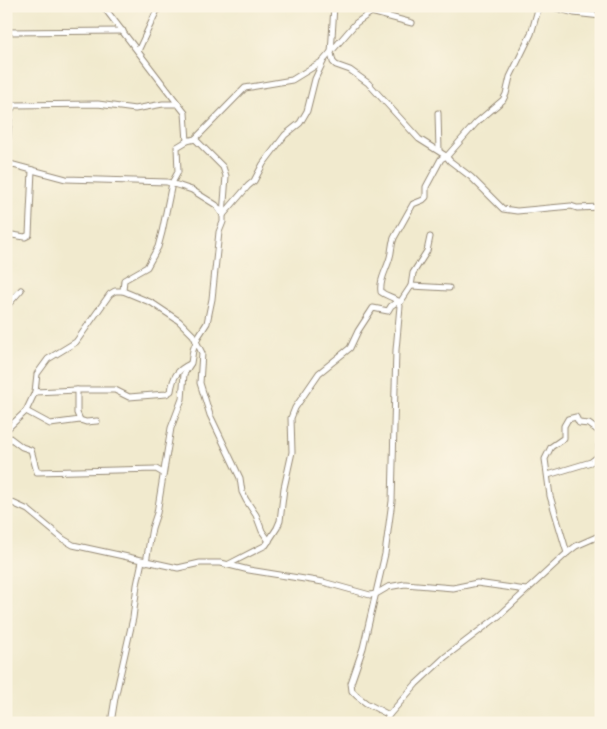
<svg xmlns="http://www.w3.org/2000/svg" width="607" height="729" font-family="'Sorts Mill Goudy',serif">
<rect width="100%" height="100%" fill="#fcf5e5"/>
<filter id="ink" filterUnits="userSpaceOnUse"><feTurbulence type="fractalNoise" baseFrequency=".02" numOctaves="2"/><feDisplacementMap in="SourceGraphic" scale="10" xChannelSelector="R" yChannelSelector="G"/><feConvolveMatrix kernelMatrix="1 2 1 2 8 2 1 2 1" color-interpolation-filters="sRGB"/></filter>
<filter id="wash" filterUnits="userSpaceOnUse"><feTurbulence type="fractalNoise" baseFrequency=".0096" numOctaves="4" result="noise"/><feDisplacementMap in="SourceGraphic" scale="20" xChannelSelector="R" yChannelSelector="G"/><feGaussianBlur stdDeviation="1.12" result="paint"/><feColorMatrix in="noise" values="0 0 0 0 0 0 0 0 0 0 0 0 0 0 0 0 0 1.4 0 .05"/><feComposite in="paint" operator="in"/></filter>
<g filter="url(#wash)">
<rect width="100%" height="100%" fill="#f1eace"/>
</g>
<g filter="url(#ink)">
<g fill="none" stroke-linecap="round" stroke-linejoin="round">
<defs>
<g id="minor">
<path d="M334,6L331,53L333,62L336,65L350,70L368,83L419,139L446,156L450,161L471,177L503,209L517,211L571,206L577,208L601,207"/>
<path d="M355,6L368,10L371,12L412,23"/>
<path d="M549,6L574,13L601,16"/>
<path d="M6,32L123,31"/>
<path d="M138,51L159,6"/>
<path d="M178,104L185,113L187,141L195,139L245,88L292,80L323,61L356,23L380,6"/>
<path d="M438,113L439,151"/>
<path d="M195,139L223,167L226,176L223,215"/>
<path d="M6,158L10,111L14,105L98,104L135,109L163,104H178L103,6"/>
<path d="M6,163L66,179L167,182L180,186L192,190L216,205L223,215V222L219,232L212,299L207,323L198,337L193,350L191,363L184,374L182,399L171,428L157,513L152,528L146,562"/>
<path d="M223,215L248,186L254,181L263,164L285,135L300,123L307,111L315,79L323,62"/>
<path d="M6,234L25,237L29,235L32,170"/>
<path d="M411,286L449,288"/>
<path d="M123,291L124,280L147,267L158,247L162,232L172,183L178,172L177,147L187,141"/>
<path d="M399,304L411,286L413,273L427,251L430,237"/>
<path d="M6,307L21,290"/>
<path d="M77,390H115L129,397L166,394L171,391C173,377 177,370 190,364"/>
<path d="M35,392L77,390V413L80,420L86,422L97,421"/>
<path d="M26,411L50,424L80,420"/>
<path d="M6,430L26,411L35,392L37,374L48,359L76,342L110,294L115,291H123L152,303L179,321L193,335L202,353L200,383L210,415L240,478L242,492L246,500L256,515L262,531L269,541"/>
<path d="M6,435L22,447L31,450L37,472L156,469L163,473"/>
<path d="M548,475L591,462L600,455L599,446"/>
<path d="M6,500L28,510L63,539L73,545L178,568L200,563H221L249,570L323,582L370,595L376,594L388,587L405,584L453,588L477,583L526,590"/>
<path d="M567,553L550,496L545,459L551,447L564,438V426L568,419L576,417L579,423L589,424L601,433"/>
<path d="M229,564L266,545L277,528L280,521L284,488L292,452L291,418L295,408L319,373L350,348L358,331L373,308L388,311L391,306L398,301"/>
<path d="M389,715L366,703L357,696L352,691L351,683L363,648L385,554L392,501L396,350L400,306C396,296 389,298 381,292C379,280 387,269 390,257C392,251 391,245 394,238L413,204L423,200L426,197V187L441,159L448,155L476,123L503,100L506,94L510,77L531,34L539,6"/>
<path d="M111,723L115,698L133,618L137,585L142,561"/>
<path d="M385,723L389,715L416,684L445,657L500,615L567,553L576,546L601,535"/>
</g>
</defs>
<use href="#minor" stroke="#968a76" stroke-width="7"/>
<use href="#minor" stroke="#fff" stroke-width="5"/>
</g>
</g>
<rect width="607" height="729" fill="none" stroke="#fcf5e5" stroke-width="25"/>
</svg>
